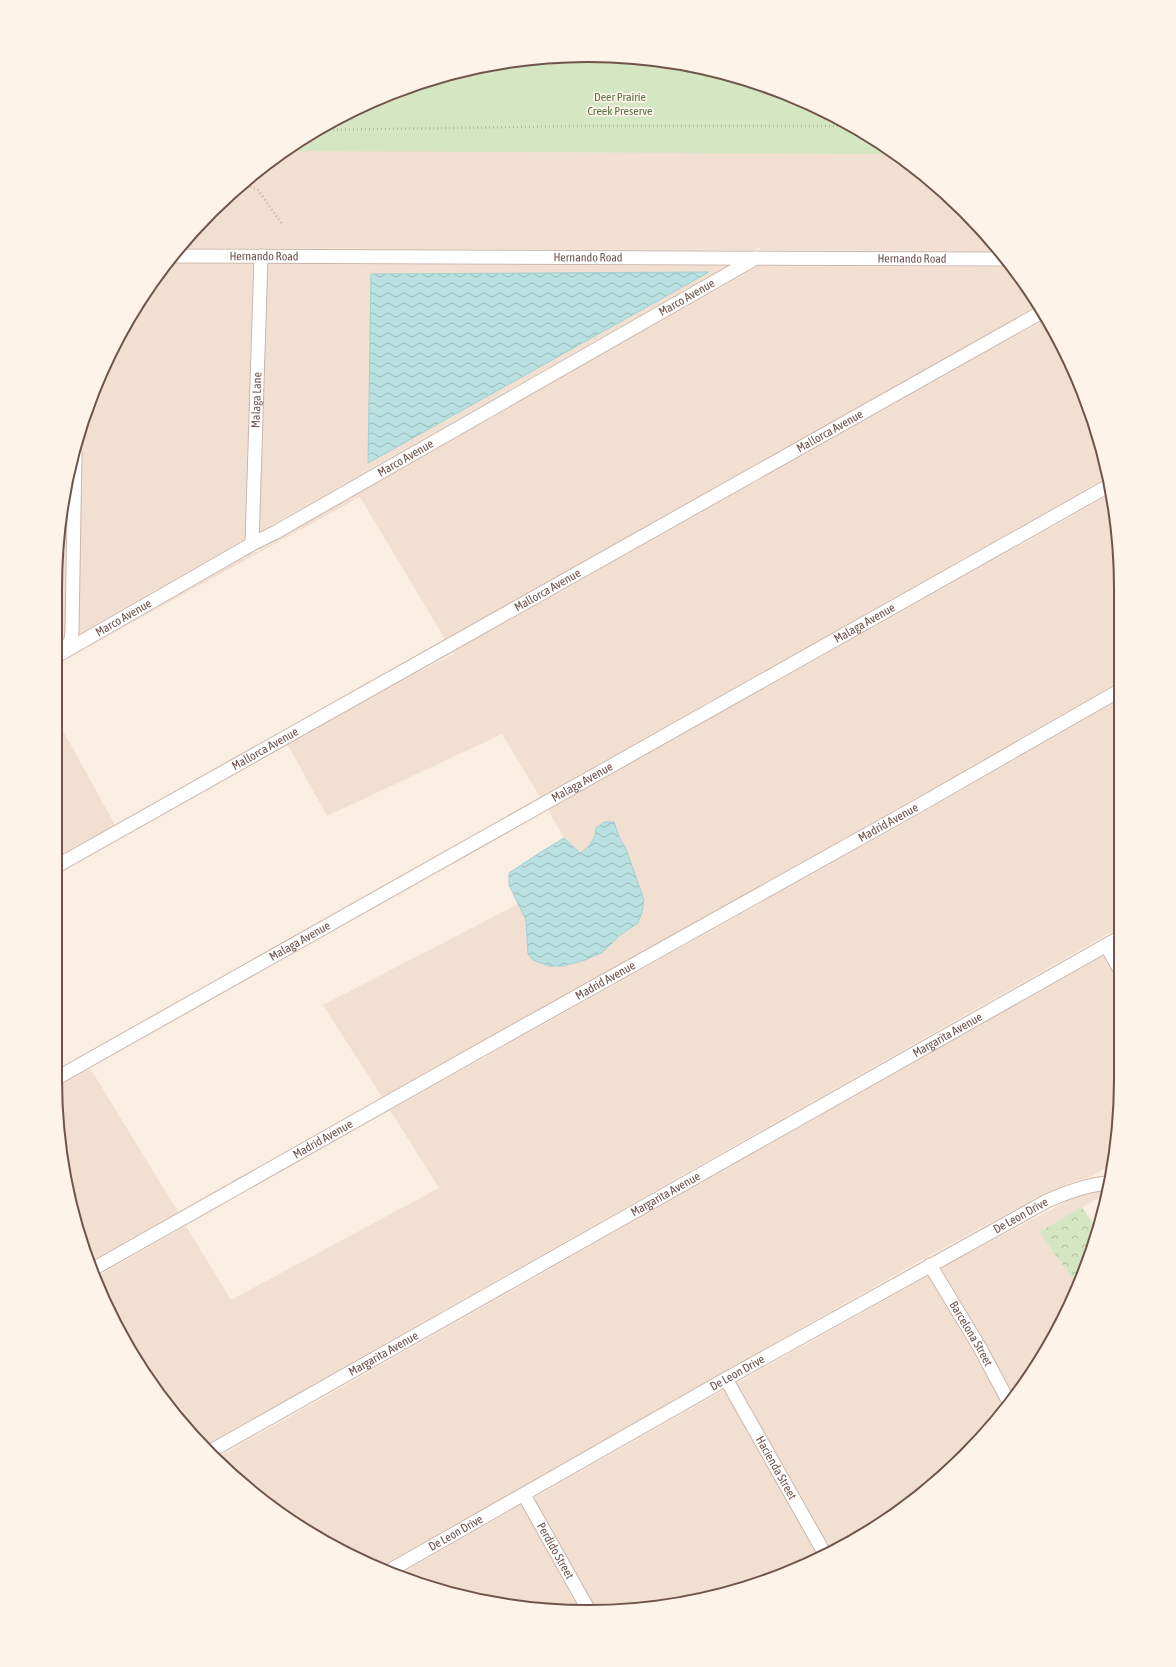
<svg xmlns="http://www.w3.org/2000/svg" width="1176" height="1667" font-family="'Asap Condensed',sans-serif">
<defs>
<pattern id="forest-crowns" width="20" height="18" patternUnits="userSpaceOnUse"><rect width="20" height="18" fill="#d5e6c3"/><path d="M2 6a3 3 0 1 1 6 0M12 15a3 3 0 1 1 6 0" fill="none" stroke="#b1bda0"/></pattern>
<pattern id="water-waves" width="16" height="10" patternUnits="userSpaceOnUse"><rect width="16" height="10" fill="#b9e1e2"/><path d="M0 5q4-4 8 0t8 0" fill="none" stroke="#9bb9b9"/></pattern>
</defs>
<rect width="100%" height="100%" fill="#faeee3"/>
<g fill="#f1dfd2" fill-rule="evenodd">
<path d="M296,145L884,148L912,165L989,236L998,251L761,250L759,247L754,250L180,248L236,187Z"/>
<path d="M165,264H253L245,539L79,634L82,429L95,384L126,322Z"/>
<path d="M268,264L726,266L259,532ZM708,272H709L368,463L371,274Z"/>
<path d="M758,266L1009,267L1035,307L445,639L360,497L100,640L253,552H259V550Z"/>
<path d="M1044,320L1066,352L1103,450L1108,477L540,797L502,734L327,816L288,745L407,678L454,654L453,652Z"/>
<path d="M67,478L65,631L64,637L60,644L55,648V588Z"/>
<path d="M1111,494L1116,518L1117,683L915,799L382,1097L323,1005L518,904L526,920L528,954L603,952L620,935L632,928L626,849L619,837L614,822L596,835L586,850L580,853L564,838L548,810L551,808Z"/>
<path d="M1117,701L1119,929L1108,934L206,1445L145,1375L110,1315L96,1277L186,1226L231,1300L439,1188L390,1110L922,813Z"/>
<path d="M55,716L115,825L55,858Z"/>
<path d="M1103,955L1119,984L1120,1114L1111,1165L1090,1177L1067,1184L1044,1194L932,1254L378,1568L292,1522L237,1480L217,1458Z"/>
<path d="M90,1068L178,1212L90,1262L73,1217L56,1087Z"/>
<path d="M1107,1191V1193L1039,1232L1077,1285L1066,1315L1015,1397L986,1344L941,1268L1071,1199L1089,1194V1195L1095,1192Z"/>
<path d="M928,1276L973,1352L1005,1410L940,1480L832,1552L737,1383Z"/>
<path d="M724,1390L819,1559L726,1594L658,1607H595L534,1498Z"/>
<path d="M521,1505L578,1607H519L398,1575Z"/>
</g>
<path fill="url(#forest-crowns)" d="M1082,1207L1098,1231L1077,1285L1039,1232Z"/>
<path fill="#d5e6c3" d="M623,56L726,73L824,110L894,154L287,151L321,127L416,83L518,60Z"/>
<g fill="url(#water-waves)" stroke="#a0d1d3">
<path d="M709,272L368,463L371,274Z"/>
<path d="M604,822H614L619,837L626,849L644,900L642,912L638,923L620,935L603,952L585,960L563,966H549L533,960L528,954L526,920L509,885V873L541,852L564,838L580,853C589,848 596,839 596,828Z"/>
</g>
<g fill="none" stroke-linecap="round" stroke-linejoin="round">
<defs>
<g id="minor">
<path id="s1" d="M173,256L1004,259"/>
<path id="s2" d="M252,544L261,256"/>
<path d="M63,652L71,640L72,631L75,453"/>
<path id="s3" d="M55,657L252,544L276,532L756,258"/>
<path id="s4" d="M55,867L1040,313"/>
<path d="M1106,945L1119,968"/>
<path id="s5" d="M55,1079L1110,485"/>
<path id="s6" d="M930,1265L980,1348L1010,1404"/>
<path id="s7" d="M93,1269L479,1051L918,806L1117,692"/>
<path id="s8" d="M726,1379L826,1556"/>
<path id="s9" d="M211,1451L1119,938"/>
<path id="s10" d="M524,1495L587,1607"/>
<path id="s11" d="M387,1572L726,1379L1047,1201C1067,1192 1086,1185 1108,1183"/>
</g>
</defs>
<use href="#minor" stroke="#cab5aa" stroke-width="15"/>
<g stroke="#d2aea0" stroke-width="2.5" stroke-dasharray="1 3" stroke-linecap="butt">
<path d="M317,130L579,126H850"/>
<path d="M243,183L258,190L282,224"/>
</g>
<use href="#minor" stroke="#fff" stroke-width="13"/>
</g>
<g text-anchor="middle" stroke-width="3.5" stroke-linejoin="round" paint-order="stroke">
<g font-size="12" fill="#587544" stroke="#fdf3e8">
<text x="620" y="101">Deer Prairie<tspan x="620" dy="14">Creek Preserve</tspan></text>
</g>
<g font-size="12" fill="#70544b" stroke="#fdf3e8">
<text dy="4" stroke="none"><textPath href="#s1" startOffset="91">Hernando Road</textPath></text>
<text dy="4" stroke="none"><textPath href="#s1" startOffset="415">Hernando Road</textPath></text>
<text dy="4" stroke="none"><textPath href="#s1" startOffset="739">Hernando Road</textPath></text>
<text dy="4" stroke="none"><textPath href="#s3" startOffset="727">Marco Avenue</textPath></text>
<text dy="4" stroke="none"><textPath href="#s2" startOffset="144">Malaga Lane</textPath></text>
<text dy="4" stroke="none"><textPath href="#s4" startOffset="889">Mallorca Avenue</textPath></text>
<text dy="4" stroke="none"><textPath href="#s3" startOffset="403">Marco Avenue</textPath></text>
<text dy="4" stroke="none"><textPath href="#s4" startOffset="565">Mallorca Avenue</textPath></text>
<text dy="4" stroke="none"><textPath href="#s3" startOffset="79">Marco Avenue</textPath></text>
<text dy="4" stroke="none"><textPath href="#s5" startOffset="929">Malaga Avenue</textPath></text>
<text dy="4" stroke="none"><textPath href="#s4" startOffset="241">Mallorca Avenue</textPath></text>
<text dy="4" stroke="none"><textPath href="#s5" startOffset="605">Malaga Avenue</textPath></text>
<text dy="4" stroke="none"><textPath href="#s7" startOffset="912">Madrid Avenue</textPath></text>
<text dy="4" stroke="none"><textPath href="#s5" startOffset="281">Malaga Avenue</textPath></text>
<text dy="4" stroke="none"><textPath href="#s7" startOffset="588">Madrid Avenue</textPath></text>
<text dy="4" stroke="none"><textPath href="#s9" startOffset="846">Margarita Avenue</textPath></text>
<text dy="4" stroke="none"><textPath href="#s7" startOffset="264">Madrid Avenue</textPath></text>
<text dy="4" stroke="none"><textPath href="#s9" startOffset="522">Margarita Avenue</textPath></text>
<text dy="4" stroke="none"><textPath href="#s11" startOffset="727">De Leon Drive</textPath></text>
<text dy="4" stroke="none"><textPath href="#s6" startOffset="80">Barcelona Street</textPath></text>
<text dy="4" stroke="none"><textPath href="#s9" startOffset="198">Margarita Avenue</textPath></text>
<text dy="4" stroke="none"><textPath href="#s11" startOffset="403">De Leon Drive</textPath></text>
<text dy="4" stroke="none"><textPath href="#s8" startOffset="102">Hacienda Street</textPath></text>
<text dy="4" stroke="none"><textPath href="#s11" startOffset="79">De Leon Drive</textPath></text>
<text dy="4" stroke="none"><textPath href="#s10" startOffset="64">Perdido Street</textPath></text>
</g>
</g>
<path d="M0 0H1176V1667H0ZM588 62H588A526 526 0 0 1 1114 588V1079A526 526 0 0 1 588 1605H588A526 526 0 0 1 62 1079V588A526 526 0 0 1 588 62Z" fill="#fdf3e8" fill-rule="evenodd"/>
<path fill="none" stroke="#70544b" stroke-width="2" d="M588 62H588A526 526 0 0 1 1114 588V1079A526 526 0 0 1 588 1605H588A526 526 0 0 1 62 1079V588A526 526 0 0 1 588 62Z"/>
</svg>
